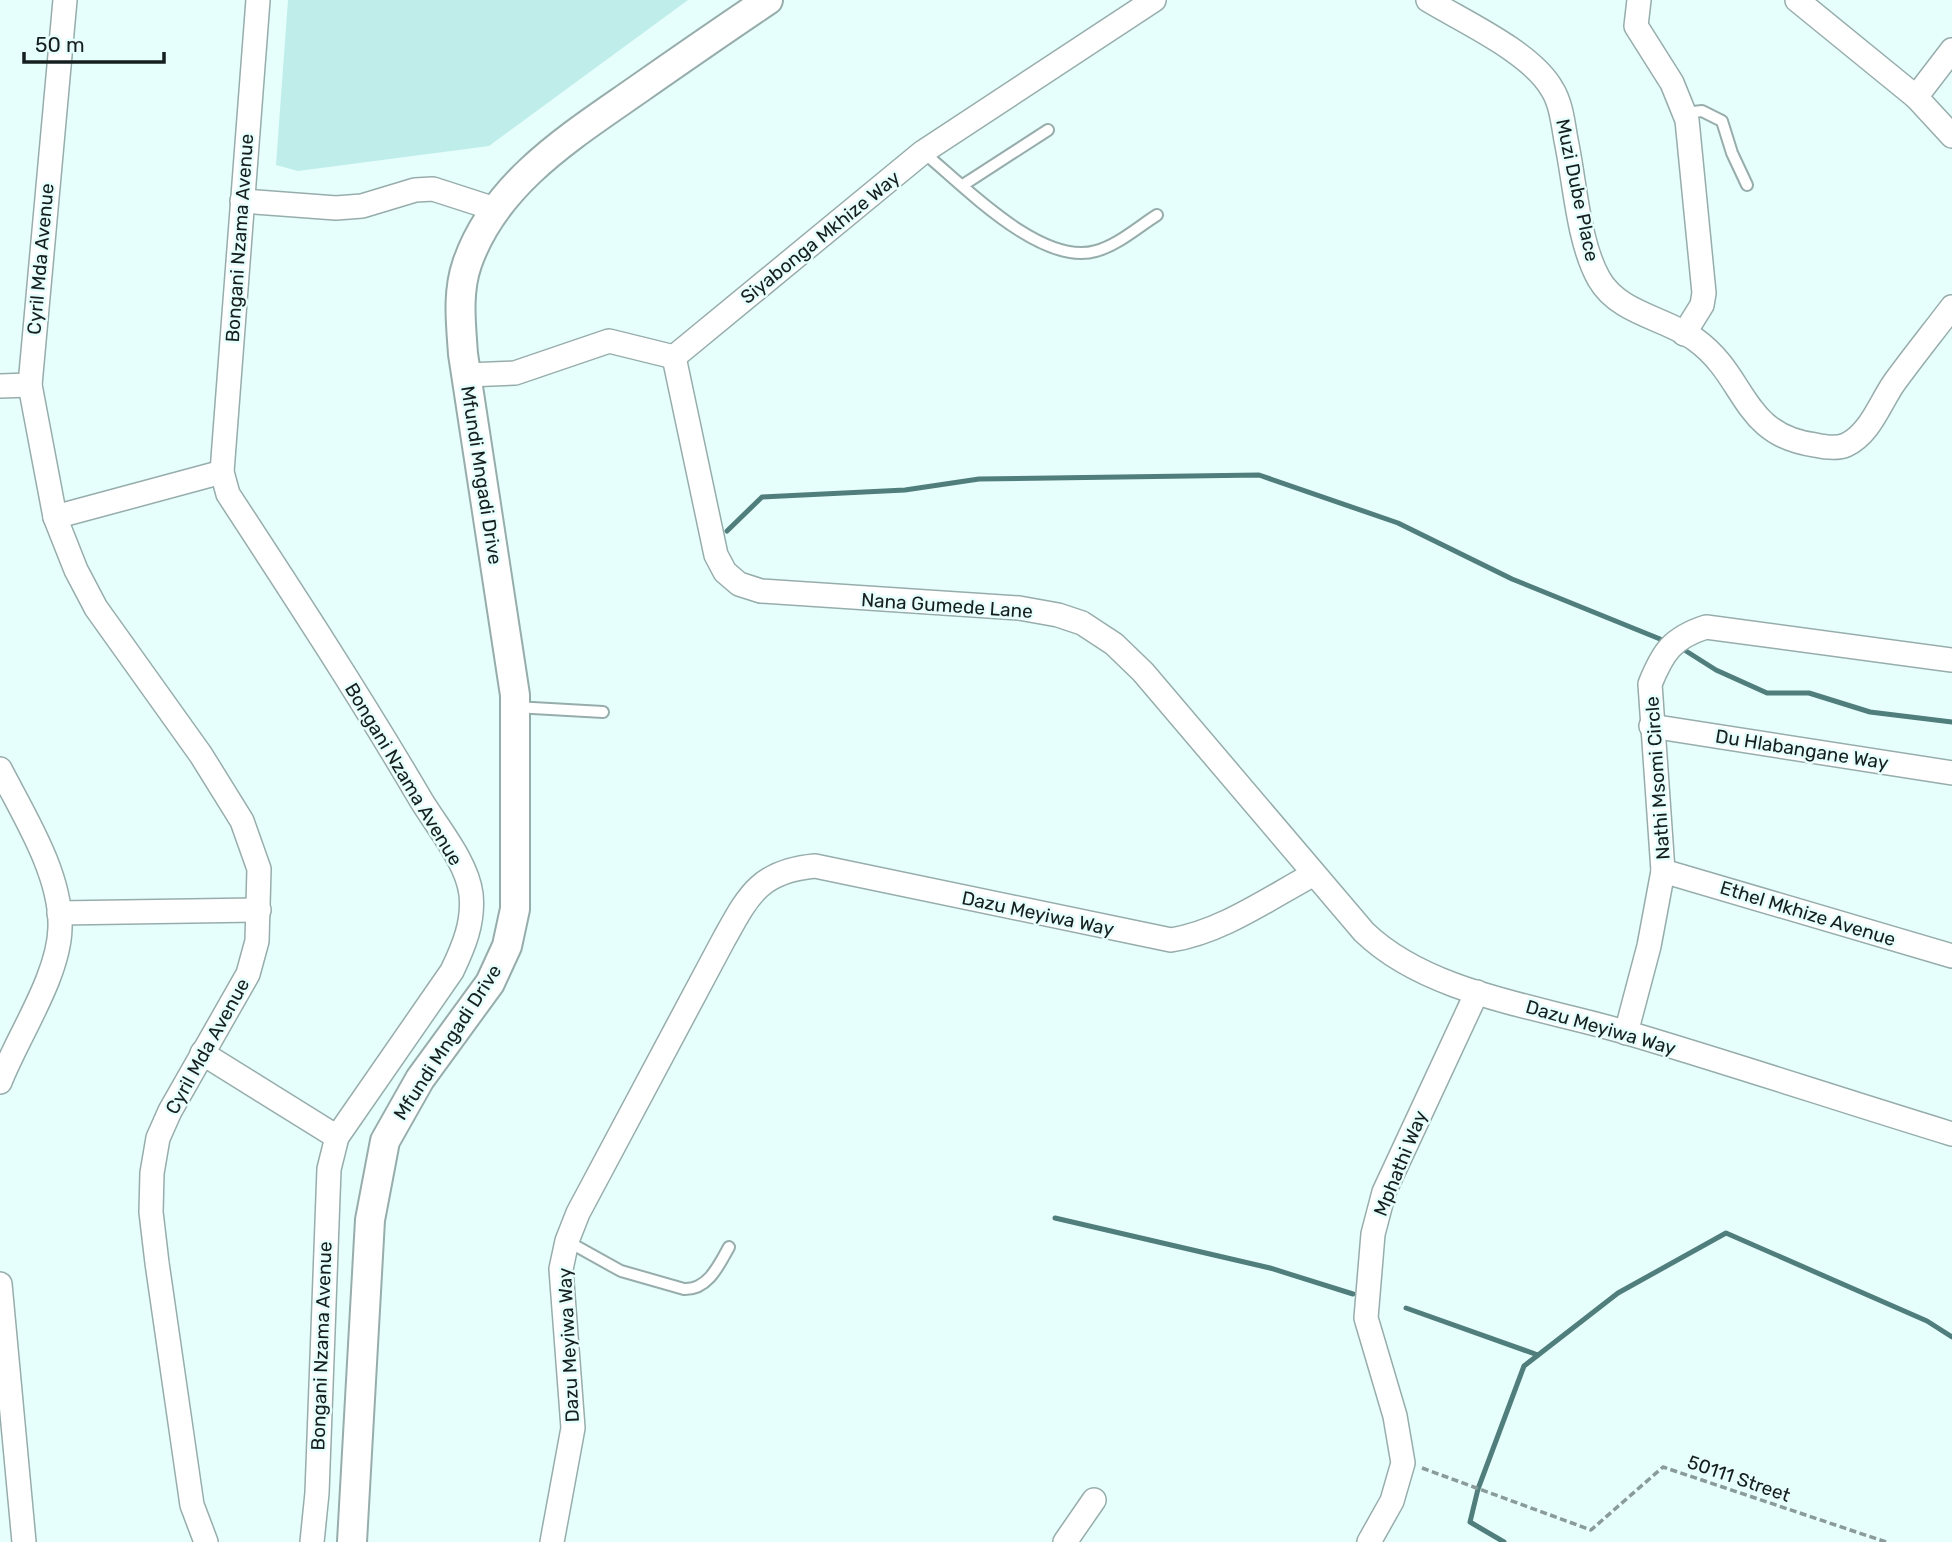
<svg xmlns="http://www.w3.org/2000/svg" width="1952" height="1542" font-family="Rubik,sans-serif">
<rect width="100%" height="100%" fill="#e6fefc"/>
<path fill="#bfedea" d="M288,0H688L489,146L298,171L276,165Z"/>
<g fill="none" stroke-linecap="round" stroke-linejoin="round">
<g stroke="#507e7c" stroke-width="5">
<path d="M727,531L762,497L905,490L979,479L1259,475L1398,523L1512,579L1660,639"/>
<path d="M1686,651L1716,670L1767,693H1809L1870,712L1952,722"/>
<path d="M1055,1218L1270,1268L1353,1294"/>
<path d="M1406,1308L1538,1355"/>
<path d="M1504,1542L1470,1522L1478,1489L1524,1366L1618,1293L1726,1233L1927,1321L1952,1337"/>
</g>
<defs>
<g id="service">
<path d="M1685,113L1702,111L1722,121L1732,153L1747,185"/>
<path d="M923,152C963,185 1041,267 1096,251C1118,245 1138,227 1157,215"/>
<path d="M963,185L1048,130"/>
<path d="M515,707L603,712"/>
<path d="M567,1241L621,1271L684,1289C708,1290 719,1265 729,1247"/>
</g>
<g id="minor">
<path d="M65,0L30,385L55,517L76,570L96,608L201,755L242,821L259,869L257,941L248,974L170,1111L158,1138L152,1173L151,1212L157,1263L192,1505L206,1542"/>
<path d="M258,0L222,472L228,494C294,595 360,696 421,800C438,828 467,862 471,894C474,922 464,946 452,971L337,1137L329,1169L317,1493L312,1542"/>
<path d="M1428,0C1464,22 1531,52 1552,89C1561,103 1563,123 1566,140C1575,182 1578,242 1599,279C1619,314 1666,318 1696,340C1747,377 1741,435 1815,445C1824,447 1837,449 1846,445C1870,434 1880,403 1894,383C1913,357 1933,332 1952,307"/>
<path d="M1639,0L1636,26L1672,83L1687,120L1704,293L1702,305L1684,334"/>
<path d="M1797,0L1916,97L1952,136"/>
<path d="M1916,97L1952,50"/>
<path d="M242,201L336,208L362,206L415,190L433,189L495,209"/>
<path d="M674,357L716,555L725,572L739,584L761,591L1019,608L1058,615L1082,623L1114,644L1143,672L1364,932C1429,995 1543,1007 1628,1033C1736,1065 1844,1101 1952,1134"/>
<path d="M674,357L923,152L1154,0"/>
<path d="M467,375L515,373L609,341L674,357"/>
<path d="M0,386L30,385"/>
<path d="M55,517L222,472"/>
<path d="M1651,726L1952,773"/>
<path d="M0,769C23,814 62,875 60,928C59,976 18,1036 0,1082"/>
<path d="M1663,871L1952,956"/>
<path d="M59,913L259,910"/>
<path d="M1626,1033L1649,946L1663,871L1650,684C1663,652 1672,638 1706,627L1952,660"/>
<path d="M202,1053L337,1137"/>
<path d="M0,1284L24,1542"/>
<path d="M552,1542L573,1428L561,1269L567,1241L578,1213L723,941C748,896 759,871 815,866L1171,940C1222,932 1269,898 1314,874"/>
<path d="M1065,1542L1094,1500"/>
<path d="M1369,1542L1392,1501L1403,1463L1395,1416L1366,1318L1373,1234L1384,1192L1477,992"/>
</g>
<path id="tertiary" d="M352,1542L370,1220L385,1141L420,1079L490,983L507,946L515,909V695L463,354C461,324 457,293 467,264C495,182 573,135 640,88C683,58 725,29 768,0"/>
</defs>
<use href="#service" stroke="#97adac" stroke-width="14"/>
<use href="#minor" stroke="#97adac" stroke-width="26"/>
<use href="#tertiary" stroke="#97adac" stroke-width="32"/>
<path stroke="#899b9a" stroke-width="3.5" stroke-dasharray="7 3.5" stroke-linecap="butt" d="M1422,1468L1591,1530L1663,1467L1886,1542"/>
<use href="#service" stroke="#fff" stroke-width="10"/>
<use href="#minor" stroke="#fff" stroke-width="23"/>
<use href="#tertiary" stroke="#fff" stroke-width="28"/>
</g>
<g text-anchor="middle" stroke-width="5" stroke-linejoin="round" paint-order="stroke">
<g font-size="19" fill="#161f1f" stroke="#e6fefc">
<text transform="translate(1578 190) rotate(78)" y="7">Muzi Dube Place</text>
<text transform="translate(820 237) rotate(-39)" y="7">Siyabonga Mkhize Way</text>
<text transform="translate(239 238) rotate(-86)" y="7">Bongani Nzama Avenue</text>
<text transform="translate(40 259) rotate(-85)" y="7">Cyril Mda Avenue</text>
<text transform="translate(482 475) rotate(81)" y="7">Mfundi Mngadi Drive</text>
<text transform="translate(947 605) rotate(4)" y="7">Nana Gumede Lane</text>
<text transform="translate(1802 749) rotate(9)" y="7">Du Hlabangane Way</text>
<text transform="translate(404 774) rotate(59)" y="7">Bongani Nzama Avenue</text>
<text transform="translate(1657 778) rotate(-94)" y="7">Nathi Msomi Circle</text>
<text transform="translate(1038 913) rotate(12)" y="7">Dazu Meyiwa Way</text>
<text transform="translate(1808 913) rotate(17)" y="7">Ethel Mkhize Avenue</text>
<text transform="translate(1601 1027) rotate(16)" y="7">Dazu Meyiwa Way</text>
<text transform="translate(447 1042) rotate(-57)" y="7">Mfundi Mngadi Drive</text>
<text transform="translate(207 1046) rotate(-61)" y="7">Cyril Mda Avenue</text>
<text transform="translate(1400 1163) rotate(-68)" y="7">Mphathi Way</text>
<text transform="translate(568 1345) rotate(-93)" y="7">Dazu Meyiwa Way</text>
<text transform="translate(321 1346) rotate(-88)" y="7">Bongani Nzama Avenue</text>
<text transform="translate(1739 1478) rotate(19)" y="7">50111 Street</text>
</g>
</g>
<path d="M24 52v10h140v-10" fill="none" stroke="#161f1f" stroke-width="3.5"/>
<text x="35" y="52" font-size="21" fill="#161f1f" stroke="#e6fefc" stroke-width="5" paint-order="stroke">50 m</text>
</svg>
